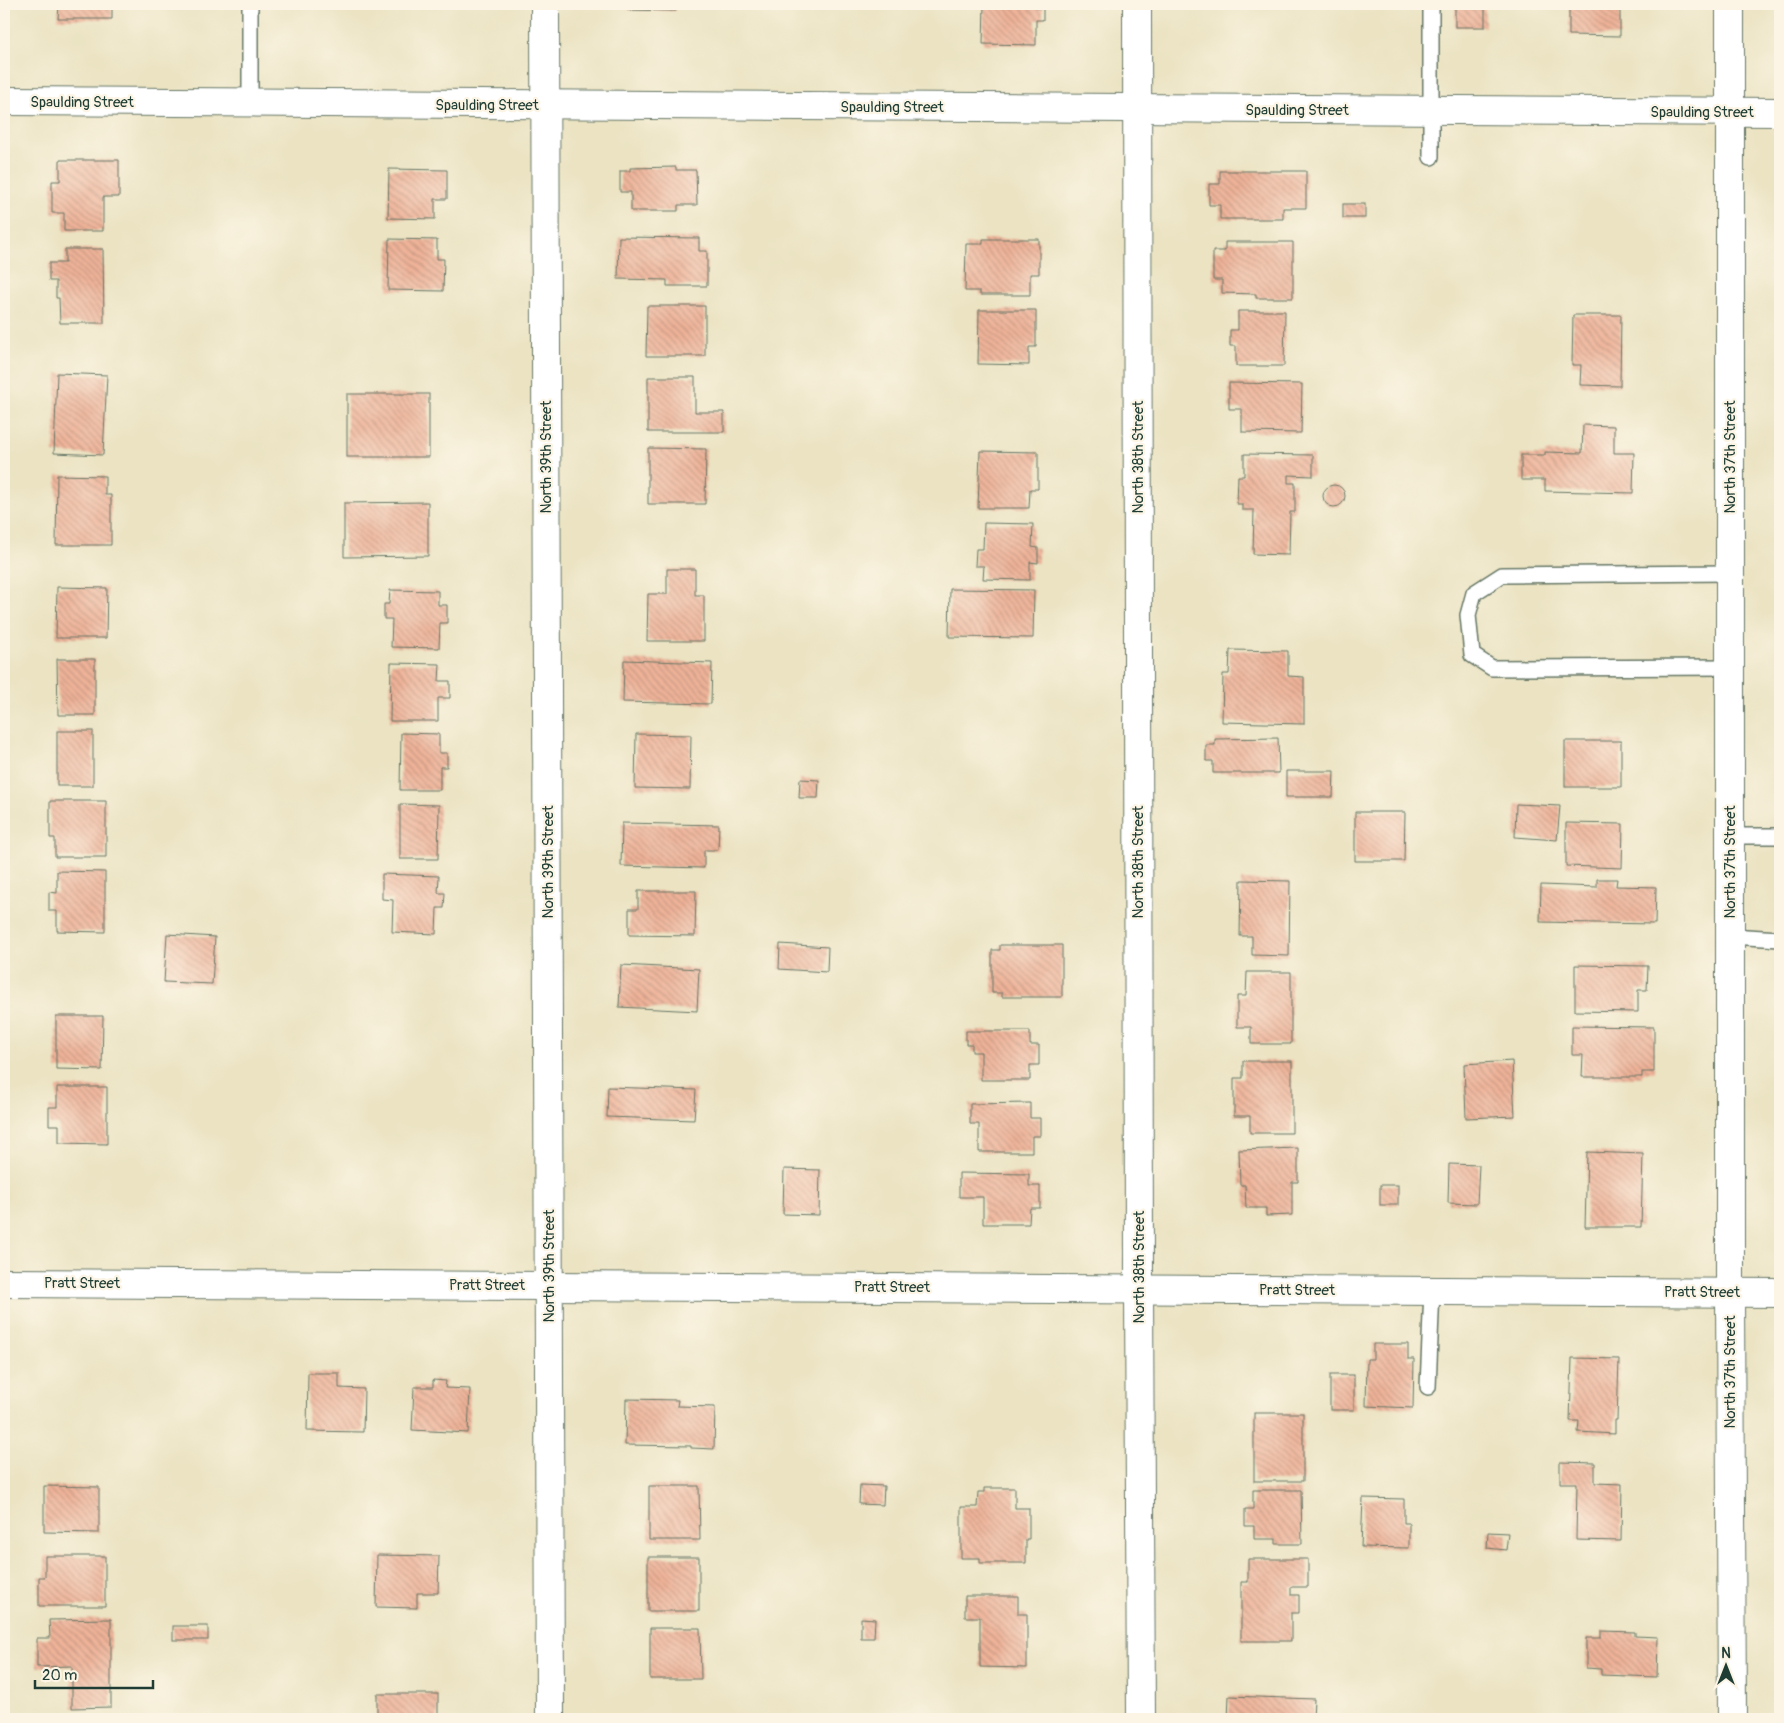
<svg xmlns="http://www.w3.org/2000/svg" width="1784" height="1723" font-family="Pangolin,sans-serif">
<defs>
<pattern id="building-back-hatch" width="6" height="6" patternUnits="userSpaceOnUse" patternTransform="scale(1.25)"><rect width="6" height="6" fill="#efb399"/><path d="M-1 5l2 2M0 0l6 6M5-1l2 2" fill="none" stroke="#c1937e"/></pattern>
</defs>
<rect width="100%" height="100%" fill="#fcf5e5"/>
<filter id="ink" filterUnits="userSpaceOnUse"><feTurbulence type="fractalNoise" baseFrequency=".02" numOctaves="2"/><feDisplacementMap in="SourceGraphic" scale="10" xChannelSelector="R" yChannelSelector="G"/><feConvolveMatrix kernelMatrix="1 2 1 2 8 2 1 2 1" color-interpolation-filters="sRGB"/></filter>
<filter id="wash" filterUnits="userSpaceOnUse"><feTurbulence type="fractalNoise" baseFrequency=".0096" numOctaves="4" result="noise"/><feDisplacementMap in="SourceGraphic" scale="20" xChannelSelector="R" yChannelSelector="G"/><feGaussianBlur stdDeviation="1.12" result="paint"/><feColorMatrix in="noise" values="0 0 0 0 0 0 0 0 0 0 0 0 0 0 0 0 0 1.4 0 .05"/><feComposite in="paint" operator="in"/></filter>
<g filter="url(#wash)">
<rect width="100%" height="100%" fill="#ebe3c2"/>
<g id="blocks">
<g fill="url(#building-back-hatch)">
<path d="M59,4H112V19H58Z"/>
<path d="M628,4H676V11L628,10Z"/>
<path d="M984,4H1036V8H1043V20H1036V45L983,44Z"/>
<rect x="1455" y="4" width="30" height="23"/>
<path d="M1569,4H1620V36L1569,35Z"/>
<path d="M60,160H119V197H103V231H64V213H52V181H60Z"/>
<path d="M676,167V170H696L697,205H678V211H631V192H620V171H630V168Z"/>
<path d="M389,169L447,170V199H435V219L388,218Z"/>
<path d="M1220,171H1306V208H1283V219H1220V205H1209V184H1220Z"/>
<rect x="1343" y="204" width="22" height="14"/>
<path d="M619,237L699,238V251H707V286H667V280L618,279Z"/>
<path d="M389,239L437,240V259H444L443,291L388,290Z"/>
<path d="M983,239H1039V274H1030V295H980V291H965L966,244H983Z"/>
<path d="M1225,242H1293V298H1256V294L1222,293V280H1213V251H1225Z"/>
<path d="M65,249H103L104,323H60L59,298H56V281H49V263H65Z"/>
<path d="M647,306H705V356H646Z"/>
<path d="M979,310H1036V347H1029V365L978,364Z"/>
<path d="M1238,311H1285L1284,366H1236V346H1230V330H1238Z"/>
<path d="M1573,315H1621L1620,386L1580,385L1581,365H1572Z"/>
<path d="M57,373L107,375L103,455L54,453Z"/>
<path d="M648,377H695V412H724V432H648Z"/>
<path d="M1229,383L1302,384L1301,433L1242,432V409H1229Z"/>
<rect x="347" y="394" width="82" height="63"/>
<path d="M1583,425L1614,426V453H1634L1633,493L1545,491V480H1521V455H1545V452L1582,453Z"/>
<path d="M648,448L706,449L705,504H648Z"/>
<path d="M980,451L1038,452V489H1030L1029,508H978Z"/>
<path d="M1244,454L1313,455V476L1288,475V483H1295V512H1290L1289,555L1253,554L1254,510H1242V504H1237L1238,476H1244Z"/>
<path d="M57,475L105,476V495H111V545H56Z"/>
<circle cx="1334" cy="496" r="11"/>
<path d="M428,502V556L344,557V503Z"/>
<path d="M984,523L1033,524L1032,547L1038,548V563L1030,562V580L983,579L984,566H975L976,549H983Z"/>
<path d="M667,569H695V595H704V641H647L648,594H667Z"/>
<path d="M57,587L107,588L106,638H56Z"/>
<path d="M950,589L1034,590L1033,638L949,637Z"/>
<path d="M390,590L438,591V605H447V623H440L439,648L391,647L392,619H384V604H389Z"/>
<path d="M1230,650L1288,651V676L1304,677V724L1222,722L1223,674H1229Z"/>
<path d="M57,659H95V715H58Z"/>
<path d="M624,660L712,663L711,704L623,702Z"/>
<path d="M391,663L440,664L439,681H450V698H438V721H390Z"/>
<rect x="57" y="731" width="36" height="55"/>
<path d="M401,733L439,734V753H447V767H440V790H400Z"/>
<path d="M636,734L691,735L690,789L635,788Z"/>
<path d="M1278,738L1279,773H1213V761H1206V745H1215V739Z"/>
<rect x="1565" y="741" width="56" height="46"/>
<path d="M1286,771H1334L1333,797H1286Z"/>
<path d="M800,779L819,780L818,798H799Z"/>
<path d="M50,801H106V857H55V838H50Z"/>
<path d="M400,804L439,805L438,859H400Z"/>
<path d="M1516,804L1560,806L1557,840L1515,837Z"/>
<path d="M1355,812H1405L1404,861H1355Z"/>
<path d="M622,823L719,825L718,850H704V868L621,866Z"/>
<path d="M1566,823L1623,824L1622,868L1566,866Z"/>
<path d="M57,871L105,872V932L57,931V911H49V892L57,893Z"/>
<path d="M382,874L439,876L438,893H445L444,908H437L436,934L392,932L393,900L382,899Z"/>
<path d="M1597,879H1617L1616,886L1656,887L1655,924L1540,922L1541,885L1597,887Z"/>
<path d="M1241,880L1290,881L1289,956L1252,955V936H1240Z"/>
<path d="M638,891H696L695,936L629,935V909H638Z"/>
<path d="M167,934L215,937L212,984L164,982Z"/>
<path d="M780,944L828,947L827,972L779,969Z"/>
<path d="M1000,945H1062V997H1002V993H992V950H1000Z"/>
<path d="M621,965L699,969L697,1011L619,1007Z"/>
<path d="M1575,965L1648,966L1647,990H1638V1012L1575,1011Z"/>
<path d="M1247,972H1291V1044H1251V1027H1237V996H1246Z"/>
<path d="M56,1016H103L102,1070L56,1069Z"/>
<path d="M1572,1026L1654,1027V1072H1642V1077H1582L1583,1055H1572Z"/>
<path d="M966,1031H1030V1045H1039V1065H1030V1080H981V1052H972V1044H966Z"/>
<path d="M1243,1061H1292V1133H1250V1116H1234V1078H1243Z"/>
<path d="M1512,1061L1515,1116L1466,1118L1464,1064Z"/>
<path d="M57,1087H107V1144L59,1143V1125H49V1107H57Z"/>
<path d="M608,1087L696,1090L694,1120L607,1117Z"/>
<path d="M1030,1103V1118H1040V1136H1032V1152H979V1124H970V1104Z"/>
<path d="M1298,1148V1182H1292V1215L1266,1216V1208H1246L1245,1185H1240L1239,1150Z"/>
<path d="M1587,1152L1643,1154L1641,1227H1585Z"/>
<path d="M1449,1164L1479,1165L1477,1204L1448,1203Z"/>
<path d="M784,1169L820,1170L819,1215L783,1214Z"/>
<path d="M959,1173L1029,1174V1186H1040V1208H1030L1029,1224H983V1197H959Z"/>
<rect x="1380" y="1185" width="18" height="20"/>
<path d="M1373,1344H1408V1359H1414L1413,1408L1366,1406L1367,1359H1373Z"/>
<path d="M1572,1358L1619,1359L1617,1420H1615V1434L1578,1432L1579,1421H1570Z"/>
<path d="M308,1373H339V1388L364,1389L363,1432L307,1431Z"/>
<rect x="1330" y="1375" width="24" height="35"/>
<path d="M433,1380L446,1381L445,1388L470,1389L468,1433L412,1430L414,1387H433Z"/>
<path d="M626,1399L678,1400L677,1406L715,1407L714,1449L691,1448V1446L625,1445Z"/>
<rect x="1254" y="1413" width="49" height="68"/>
<path d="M1560,1462L1595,1463V1483L1622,1484L1621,1541L1576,1540L1577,1483H1560Z"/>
<path d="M860,1485L884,1486L883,1505L859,1504Z"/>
<path d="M44,1486L99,1487V1533L44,1532Z"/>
<path d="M649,1486H699L700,1540H649Z"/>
<path d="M984,1488H1015V1508H1029V1539H1026V1563H980V1558H961V1507H977L978,1492H984Z"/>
<path d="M1253,1490H1301L1302,1544H1276V1539H1254V1526H1245V1509H1253Z"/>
<path d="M1363,1498L1404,1499V1523H1409V1548L1361,1547Z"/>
<path d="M1488,1532L1508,1533L1506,1550L1487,1548Z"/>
<path d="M377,1555L439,1556L438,1593H417V1608L376,1607Z"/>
<path d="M45,1556H105V1606H39V1577H45Z"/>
<rect x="648" y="1557" width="51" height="54"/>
<path d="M1248,1559H1308V1587H1291V1595H1299V1613H1291V1641H1241V1582H1248Z"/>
<path d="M965,1596H1018V1614H1027V1668L980,1667V1617H965Z"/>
<path d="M861,1618L875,1619L874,1638H861Z"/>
<path d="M111,1619V1707L72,1708V1666L37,1667V1638H50L49,1620Z"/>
<rect x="173" y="1626" width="35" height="14"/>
<path d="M650,1628H700L701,1679H650Z"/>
<path d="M1601,1631L1635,1632V1636L1658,1637L1657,1677L1601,1675V1669L1586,1668V1638H1601Z"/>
<rect x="377" y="1694" width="61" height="25"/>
<path d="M1229,1696L1314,1699L1313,1719H1228Z"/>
</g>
</g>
</g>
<g filter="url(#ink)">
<use href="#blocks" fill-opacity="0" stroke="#676" stroke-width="1"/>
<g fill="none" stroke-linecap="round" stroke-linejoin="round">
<defs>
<g id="service">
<path d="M250,4V103"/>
<path d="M1431,157V4"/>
<path d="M1730,573L1502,575L1474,593L1468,615L1472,655L1492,668L1730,667"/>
<path d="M1730,836H1780"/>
<path d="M1730,936L1780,939"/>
<path d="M1428,1387L1432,1290"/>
</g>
<g id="minor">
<path d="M545,4L550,1719"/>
<path d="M1137,4L1139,1288L1141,1719"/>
<path d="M1730,4V1292L1732,1719"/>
<path d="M4,101L1780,112"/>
<path d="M4,1283L1780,1293"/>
</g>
</defs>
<use href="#service" stroke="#676" stroke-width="18"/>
<use href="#minor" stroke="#676" stroke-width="30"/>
<use href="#service" stroke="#fff" stroke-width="15"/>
<use href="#minor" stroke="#fff" stroke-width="28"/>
</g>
</g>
<g text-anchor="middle" stroke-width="4.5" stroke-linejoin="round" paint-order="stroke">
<g font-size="15" fill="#1f3d34" stroke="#fcf5e5">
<text x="82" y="107">Spaulding Street</text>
<text x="487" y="110">Spaulding Street</text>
<text x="892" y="112">Spaulding Street</text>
<text x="1297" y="115">Spaulding Street</text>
<text x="1702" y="117">Spaulding Street</text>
<text transform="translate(546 457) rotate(-90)" y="5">North 39th Street</text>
<text transform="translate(1138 457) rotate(-90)" y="5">North 38th Street</text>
<text transform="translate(1730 457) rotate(-90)" y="5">North 37th Street</text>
<text transform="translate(548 862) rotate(-90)" y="5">North 39th Street</text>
<text transform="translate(1138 862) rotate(-90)" y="5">North 38th Street</text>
<text transform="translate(1730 862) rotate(-90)" y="5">North 37th Street</text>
<text transform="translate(549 1266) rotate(-90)" y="5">North 39th Street</text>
<text transform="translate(1139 1267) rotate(-90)" y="5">North 38th Street</text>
<text x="82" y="1288">Pratt Street</text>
<text x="487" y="1290">Pratt Street</text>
<text x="892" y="1292">Pratt Street</text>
<text x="1297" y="1295">Pratt Street</text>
<text x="1702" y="1297">Pratt Street</text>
<text transform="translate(1730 1372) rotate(-90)" y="5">North 37th Street</text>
</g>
</g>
<rect width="1784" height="1723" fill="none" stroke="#fcf5e5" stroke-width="20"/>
<g transform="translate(1726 1666)" stroke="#fcf5e5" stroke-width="4" paint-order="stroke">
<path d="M0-4L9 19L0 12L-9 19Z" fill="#1f3d34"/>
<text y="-8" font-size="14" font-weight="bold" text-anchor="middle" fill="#1f3d34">N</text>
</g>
<path d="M35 1680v8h118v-8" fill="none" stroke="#1f3d34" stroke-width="2.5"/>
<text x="42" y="1680" font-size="15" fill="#1f3d34" stroke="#fcf5e5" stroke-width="4" paint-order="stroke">20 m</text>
</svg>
